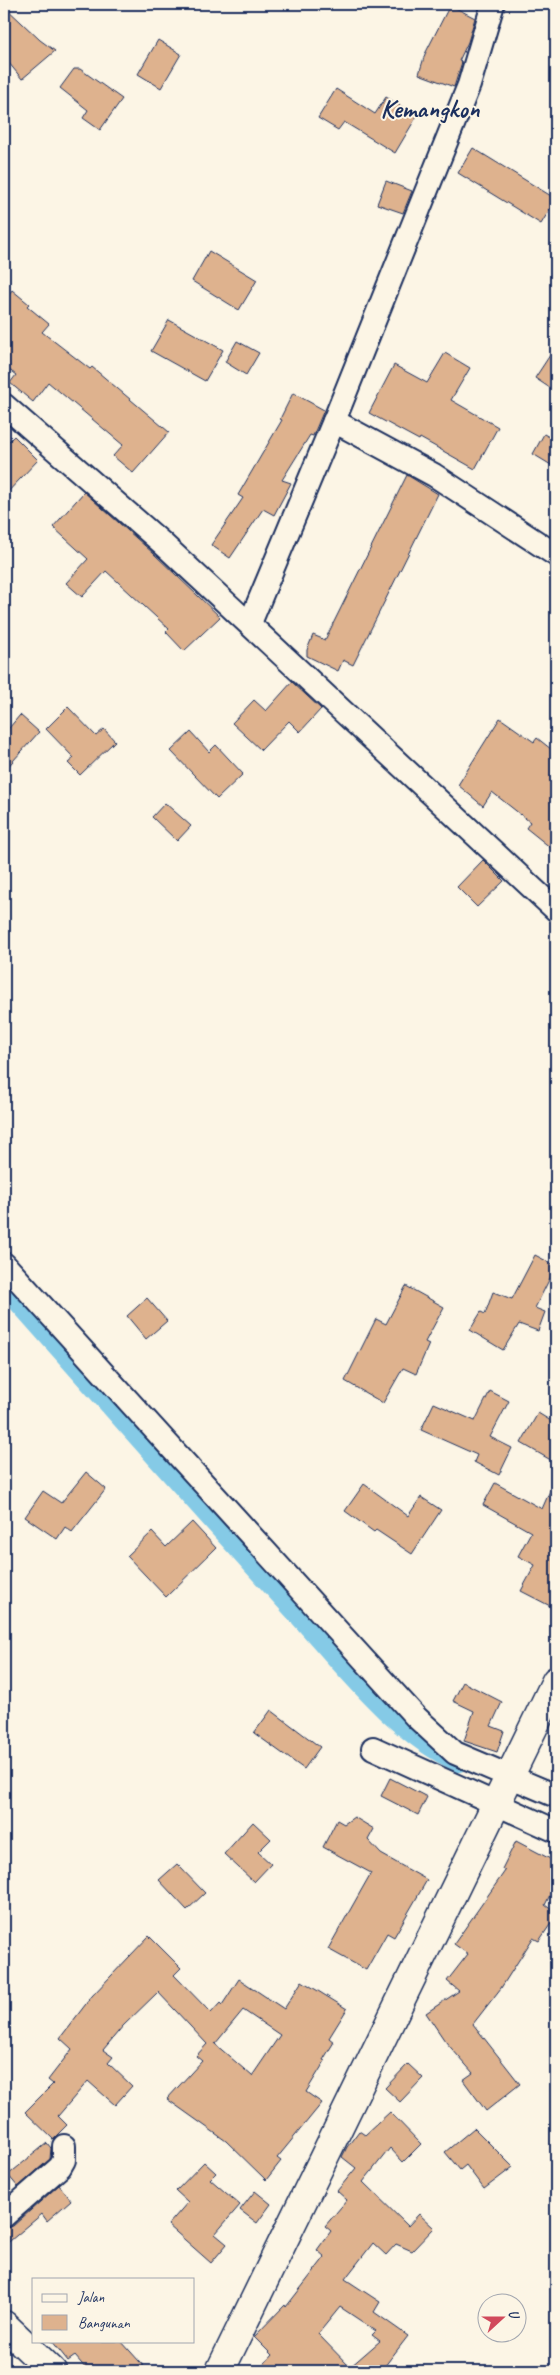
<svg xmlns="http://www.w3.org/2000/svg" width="560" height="2375" font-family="Caveat,sans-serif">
<rect width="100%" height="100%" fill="#fcf5e5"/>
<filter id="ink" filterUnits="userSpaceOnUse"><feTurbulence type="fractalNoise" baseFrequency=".02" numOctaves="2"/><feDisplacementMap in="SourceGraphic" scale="10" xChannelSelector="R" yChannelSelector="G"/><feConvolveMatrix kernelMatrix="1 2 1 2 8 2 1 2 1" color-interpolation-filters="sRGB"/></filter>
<g filter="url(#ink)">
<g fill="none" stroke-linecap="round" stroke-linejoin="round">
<path stroke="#85cae6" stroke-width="20" d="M4,1286C99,1393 194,1501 291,1607C340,1660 392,1732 459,1762"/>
</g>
<g fill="#deb28e" stroke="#1b2f5e" fill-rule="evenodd">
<path d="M450,5L475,18L468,42L459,61L462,62L454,87L419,74L425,54Z"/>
<path d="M4,6L40,40L55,51L22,79L4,57Z"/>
<path d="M158,40L181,54L161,88L138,74Z"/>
<path d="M74,69H80L122,99L100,130L83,118L88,110L60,88Z"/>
<path d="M336,89L375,114L386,97L417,116L395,153L344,122L338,130L318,118Z"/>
<path d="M473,148L556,199L541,224L458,173Z"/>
<path d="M386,181L412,191L403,213L377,204Z"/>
<path d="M209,251L257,280L239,310L192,281Z"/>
<path d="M12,290L29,304L27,306L49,324L42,332L90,369L92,367L169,432L133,473L113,456L123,445L48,382L33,402L10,383L16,375L4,366V301Z"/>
<path d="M169,320L223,350L205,381L151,351Z"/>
<path d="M237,341L259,353L246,375L225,362Z"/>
<path d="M556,346V392L535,378Z"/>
<path d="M445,353L470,368L451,400L498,427L475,469L420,438L419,440L369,413L394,365L427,383Z"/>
<path d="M293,393L324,410L313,436L310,435L282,480L291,483L274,515L263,509L230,558L211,545L243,498L238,495L282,420L280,419Z"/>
<path d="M544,434L556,441V468L533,454Z"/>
<path d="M14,436L38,460L4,496V446Z"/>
<path d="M407,475L438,494L353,665L343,660L338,671L307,656V650L313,635L325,640Z"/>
<path d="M84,492L153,553L220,617L184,651L166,632L169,629L106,571L82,597L66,583L88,559L53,527Z"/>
<path d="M292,682L321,709L300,732L289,721L261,750L232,723L254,700L266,711Z"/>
<path d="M68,707L96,736L104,729L115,741L80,775L68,763L74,758L46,729Z"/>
<path d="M20,715L39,732L4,771V734Z"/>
<path d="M500,718L534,742L537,738L556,753V852L526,828L530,822L492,792L483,806L458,785Z"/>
<path d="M191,732L209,752L216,745L243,774L217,799L171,751Z"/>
<path d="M165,803L191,826L177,841L152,817Z"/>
<path d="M483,860L504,881L477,907L457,887Z"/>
<path d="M535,1255L556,1266L535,1308L545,1312L538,1331L519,1324L503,1350L470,1330L481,1312L485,1314L493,1292L512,1299Z"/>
<path d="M406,1286L444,1307L425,1342L429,1344L416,1374L403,1368L383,1403L345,1381L376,1319L386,1324Z"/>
<path d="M147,1298L167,1321L146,1339L127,1316Z"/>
<path d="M490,1391L509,1401L490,1437L512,1448L499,1475L474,1462L477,1455L421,1430L434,1403L475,1421Z"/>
<path d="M538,1413L556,1424V1463L521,1443Z"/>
<path d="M86,1472L106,1489L72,1532L65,1527L57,1539L25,1517L43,1491L61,1503Z"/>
<path d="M556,1477V1609L521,1591L535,1565L518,1556L531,1532L483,1505L495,1483L542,1509Z"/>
<path d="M364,1484L408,1516L421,1497L441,1510L412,1554L376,1530L374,1532L345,1511Z"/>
<path d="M192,1522L216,1548L166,1597L127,1556L152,1532L166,1547Z"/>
<path d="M463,1682L502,1702L491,1726L504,1731L497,1752L464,1741L474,1711L453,1701Z"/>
<path d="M271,1710L320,1747L304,1769L254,1733Z"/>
<path d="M390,1778L427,1797L418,1815L381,1796Z"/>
<path d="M354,1817L374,1829L368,1840L381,1854L427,1880L394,1937L387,1933L366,1970L328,1949L371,1873L323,1847L337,1820L344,1824Z"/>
<path d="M253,1822L271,1839L258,1852L271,1864L254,1882L224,1854Z"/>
<path d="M516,1841L556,1862V1883L545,1905L556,1913V1916L539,1941L533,1938L501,1988L473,2024L520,2084L486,2111L463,2080L473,2073L445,2041L426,2013L459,1991L447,1981L468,1954L454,1944L505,1871L502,1869Z"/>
<path d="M177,1864L205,1893L187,1910L159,1880Z"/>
<path d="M149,1936L181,1968L174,1975L211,2013L220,2003L222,2005L239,1979L284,2009L302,1981L347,2009L329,2038L334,2042L323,2060L325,2061L306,2092L322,2103L277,2158L281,2161L266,2180L226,2141L167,2099L202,2061L196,2056L207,2044L158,1992L123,2026L103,2050L113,2057L108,2063L132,2086L115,2105L88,2081L58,2116L67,2125L53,2139L25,2112L53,2084L48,2080L72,2049L60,2038L92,1996ZM243,2010L280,2035L252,2076L215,2044Z"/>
<path d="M408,2064L423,2078L400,2102L385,2088Z"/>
<path d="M390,2112L421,2144L403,2162L390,2148L363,2182L408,2226L419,2214L434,2228L412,2251L396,2244L386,2255L373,2243L345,2279L380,2302L374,2312L408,2336L381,2371H258L272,2355L254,2337L285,2305L286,2307L325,2257L317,2250L331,2231L325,2226L347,2200L337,2191L356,2168L342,2157L347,2147L359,2131L365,2135ZM340,2307L376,2331L372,2335L380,2341L350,2367L318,2334Z"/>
<path d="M474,2128L513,2167L484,2189L466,2165L460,2170L445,2152Z"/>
<path d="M47,2143L51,2148L50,2159L18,2187L8,2175Z"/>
<path d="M204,2162L216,2173L210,2179L240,2205L215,2234L227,2244L211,2263L168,2225L188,2202L176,2191Z"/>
<path d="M59,2185L71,2200L47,2221L42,2214L4,2246V2229L13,2226Z"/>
<path d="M255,2191L271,2204L257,2223L240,2210Z"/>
<path d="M52,2341H121L148,2371H88L75,2356L68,2361Z"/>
</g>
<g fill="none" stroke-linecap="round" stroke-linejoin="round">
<defs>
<g id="minor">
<path d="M4,405L162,543L556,910"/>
<path d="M334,421L469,85L493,4"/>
<path d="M250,623L334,421L434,475L556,555"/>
<path d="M4,1264L416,1717L455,1753L556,1796"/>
<path d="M373,1748L556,1831"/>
<path d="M4,2216L60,2167L64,2160V2146"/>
</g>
<g id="tertiary">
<path d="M4,2325L52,2371"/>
<path d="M220,2371L556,1681"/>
</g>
</defs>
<use href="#minor" stroke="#1b2f5e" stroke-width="26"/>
<use href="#tertiary" stroke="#1b2f5e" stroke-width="31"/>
<use href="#minor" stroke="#fcf5e5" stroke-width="22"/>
<use href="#tertiary" stroke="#fcf5e5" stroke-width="28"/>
</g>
</g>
<g text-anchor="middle" stroke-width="4" stroke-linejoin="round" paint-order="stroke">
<g font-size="26" font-weight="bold" fill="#1b2f5e" stroke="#fcf5e5">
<text x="430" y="117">Kemangkon</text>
</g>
</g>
<rect width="560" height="2375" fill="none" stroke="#fcf5e5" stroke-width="20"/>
<rect x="10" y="10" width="540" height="2355" fill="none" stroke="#1b2f5e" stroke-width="2" filter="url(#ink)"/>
<rect x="32" y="2278" width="162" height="65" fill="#fcf5e5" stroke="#a2a6af"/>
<rect x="42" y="2294" width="25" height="8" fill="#fcf5e5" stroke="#a2a6af"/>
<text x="78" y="2302" font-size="15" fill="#1b2f5e">Jalan</text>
<rect x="42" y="2315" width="25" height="15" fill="#deb28e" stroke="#a2a6af"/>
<text x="78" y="2328" font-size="15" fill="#1b2f5e">Bangunan</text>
<g transform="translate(502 2318) rotate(69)"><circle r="24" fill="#fcf5e5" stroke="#a2a6af"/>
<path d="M0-4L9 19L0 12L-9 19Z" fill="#d1495b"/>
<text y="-8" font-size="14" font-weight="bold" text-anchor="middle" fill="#1b2f5e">U</text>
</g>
</svg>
